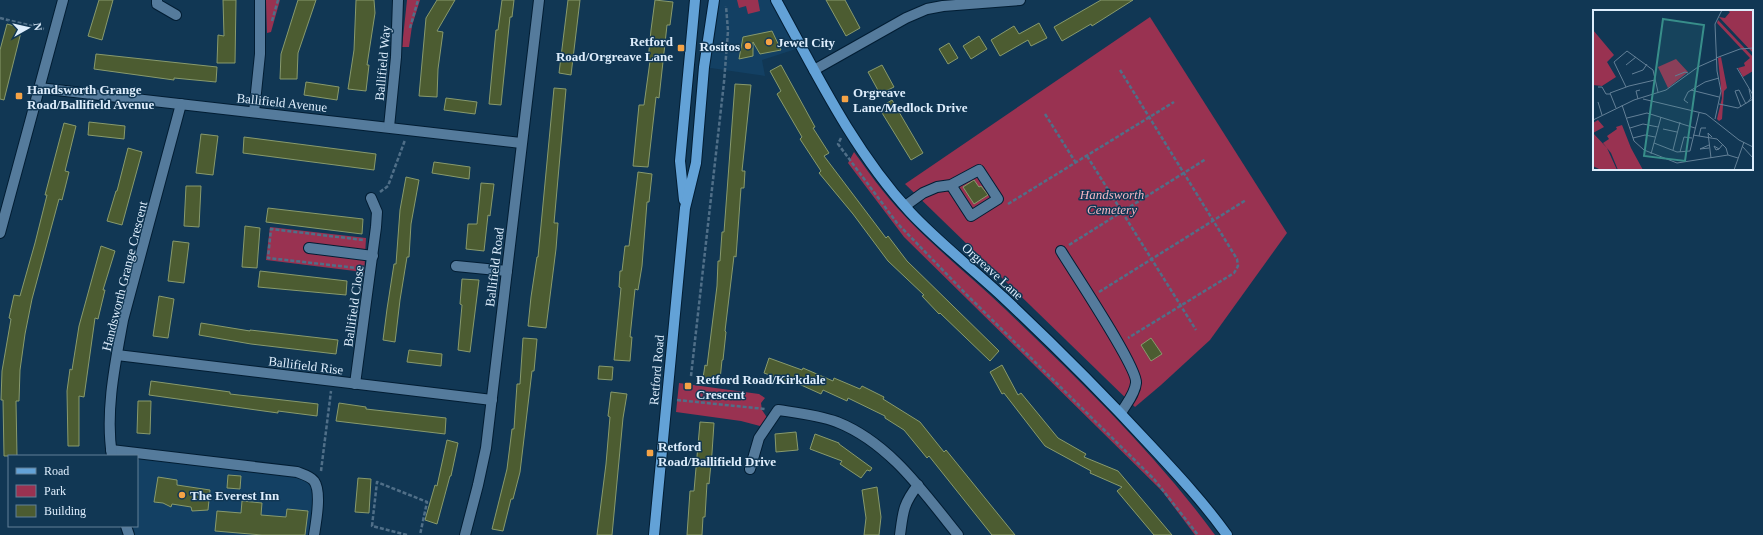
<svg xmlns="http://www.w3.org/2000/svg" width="1763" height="535" font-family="Georgia,serif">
<rect width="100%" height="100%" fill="#113754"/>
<g fill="#134063">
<path d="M714,0H776L802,47L762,60L765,76L704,67Z"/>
<path d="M111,450L297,472L314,481V535H129L126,526H137V456H112Z"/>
</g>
<g fill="#993251">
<path d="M266,0H280L271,32L267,33Z"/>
<path d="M407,0H420L412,26L409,47H402Z"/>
<path d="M737,0H758L760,11L748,14L746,6L739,8Z"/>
<path d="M1150,17L1287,233L1210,340L1161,385L1135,407L905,184Z"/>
<path d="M854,152C864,165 873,179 883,191C918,235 964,270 1005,309C1079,380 1154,452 1215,535H1195L1162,491L904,237L848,163Z"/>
<path d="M270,227L366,238L364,277L355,271L266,260Z"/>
<path d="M679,383L759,394L765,398L761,403L762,410L768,419L760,426L741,421L676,412Z"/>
</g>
<g fill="#4c5c31" stroke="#889a6d">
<path d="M99,0H113L102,40L88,36Z"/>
<path d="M223,0H236L235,63H217L218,35L224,36Z"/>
<path d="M298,0H316L298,53L297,79H280L281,54Z"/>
<path d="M356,0H374L375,13L367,65H369L366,91L348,89L354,50Z"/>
<path d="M437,0H455L437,31L443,32L438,69L437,97L419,96L426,18Z"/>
<path d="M502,0H514L512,17H510L501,105L489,104L496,30H498Z"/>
<path d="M568,0H580L571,75L559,73Z"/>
<path d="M655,0L673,2L670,25H667L659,98L656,97L648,167L633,166L639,105H644L650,61H648L651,30Z"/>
<path d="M826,0H845L860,28L846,36Z"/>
<path d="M1101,0H1133L1092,26L1091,24L1062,41L1054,27Z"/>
<path d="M1039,23L1047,38L1031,46L1028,40L1000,56L991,40L1014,26L1019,34Z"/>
<path d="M7,24L22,28L4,100L0,99V50Z"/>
<path d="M772,31L781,50L760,54L753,42V56L739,59L743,37Z"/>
<path d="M979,36L987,49L971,59L963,46Z"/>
<path d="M949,43L958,58L948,64L939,49Z"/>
<path d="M96,54L217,67L216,82L174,78V80L94,69Z"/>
<path d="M781,65L815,127L813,128L829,153L824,156L886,238L888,236L907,261L999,351L990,361L940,313L939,314L922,296L924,295L888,261L853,214L819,173L821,171L800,139L802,137L777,94L781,91L770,71Z"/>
<path d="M882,65L894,87L880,94L868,72Z"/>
<path d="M306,82L339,87L337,100L304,95Z"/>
<path d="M735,84L751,85L742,171H745L744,188H741L736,257L734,256L725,331L726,332L723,360H722L720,380L703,378L705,365L707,366L717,286L718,261H720L722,232H724Z"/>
<path d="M554,88L566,89L554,223H558L556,249L546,328L528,326L531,297L537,257H538Z"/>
<path d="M446,98L477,102L475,114L444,110Z"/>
<path d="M892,100L923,153L911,160L879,108Z"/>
<path d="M89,122L125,126L124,139L88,135Z"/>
<path d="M64,123L76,126L65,171L69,172L62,200L59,199L32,299L25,334L20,370L19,401H16L17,456H4L3,400H1L2,371L11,319L9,318L14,295L20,296L35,243L47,195H45Z"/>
<path d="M201,134L218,136L213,175L196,173Z"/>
<path d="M244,137L376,154L374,170L243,153Z"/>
<path d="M128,148L142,152L122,225L107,221L116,191H117Z"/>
<path d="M434,162L470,167L469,179L432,173Z"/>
<path d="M638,172L652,174L649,202H647L642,266L638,290L635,289L630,337H632L630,361L614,360L621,288L619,287L620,271H622L625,246H629Z"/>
<path d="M406,177L419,180L411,224L409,257H407L400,300L395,342L383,340L387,309L394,264H396L400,210Z"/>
<path d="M974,180L979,187L981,186L988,195L974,204L963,187Z"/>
<path d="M481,183L494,184L490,216L488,215L484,251L466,249L468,224H477Z"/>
<path d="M186,186H201L199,227L184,226Z"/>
<path d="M268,208L363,219L362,234L266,222Z"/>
<path d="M245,226L260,228L257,268L242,267Z"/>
<path d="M173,241L189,243L184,283L168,281Z"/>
<path d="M101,246L115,251L103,290H105L98,319L95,318L84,397L79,396V446H68L67,391L70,369L72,370L79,326Z"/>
<path d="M260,271L347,281L346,295L258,287Z"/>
<path d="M462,279L479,280L470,352L458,350L462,305L460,304Z"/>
<path d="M159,296L174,299L168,338L153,336Z"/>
<path d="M201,323L250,331V330L338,340L336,354L251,344L199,335Z"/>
<path d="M523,338L537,339L534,371H532L520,472L513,499H511L503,531L492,529L507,469L512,429H514L517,384H520Z"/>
<path d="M1151,338L1162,354L1151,361L1141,345Z"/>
<path d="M409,350L442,354L441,366L407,362Z"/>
<path d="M769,358L802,370L803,368L833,381L834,378L860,389L862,386L884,397L883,399L920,422L944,452L946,450L1015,535H992L929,456L927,458L904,430L885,418V416L848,398L847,401L823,390L821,394L790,380L789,382L764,373Z"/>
<path d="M1002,365L1018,395L1021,393L1058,438L1086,454L1084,457L1118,471L1172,535H1154L1117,491L1122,487L1090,473L1091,471L1045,446L1004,393L1002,394L990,372Z"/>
<path d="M599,366L613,367L612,380L598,379Z"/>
<path d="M151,381L230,392V394L318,404L317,416L278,411V413L149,395Z"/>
<path d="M611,392L627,394L623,418L612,535H597L606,464L610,417L608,416Z"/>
<path d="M138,401H151L150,434L137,433Z"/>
<path d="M339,403L366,407V409L446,418L445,434L336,421Z"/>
<path d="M700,422L714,423L712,453L709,484L707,483L705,517H703L702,535H687L690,491H694Z"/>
<path d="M796,432L798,450L776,452L775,434Z"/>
<path d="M815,434L839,443V444L872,468L870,471L867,470L861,478L840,464L842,461L810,449Z"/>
<path d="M447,440L458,443L451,476H450L437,524L425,520L435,485L437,486Z"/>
<path d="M228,475L241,476L240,489L227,488Z"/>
<path d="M158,477L177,480V485L210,490L208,510L192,511L191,507L172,504L171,507L163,503L154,502Z"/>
<path d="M358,478L371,479L369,513L355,512Z"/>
<path d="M877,487L881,517L879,535H864L866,518L862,490Z"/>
<path d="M242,501L262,503L261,515L286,517L287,509L308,511L305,535H262L215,531L217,511L241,513Z"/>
</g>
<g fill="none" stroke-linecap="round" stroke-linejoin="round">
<defs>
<g id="minor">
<path d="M157,0V4L176,15"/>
<path d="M814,70L906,18L927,9L943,6L1020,0"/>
<path d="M39,88L521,143"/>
<path d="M254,112L260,54V0"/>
<path d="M389,127L396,57L398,0"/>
<path d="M905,206L923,193L937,187L951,185L979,170L998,199L971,216L951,185"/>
<path d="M0,233L63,0"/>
<path d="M309,248L373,256"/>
<path d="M1061,251C1073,271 1138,368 1136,383C1135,394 1126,404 1121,413"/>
<path d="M456,266L507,271"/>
<path d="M117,355L492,400"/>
<path d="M355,384L376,227L377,212L371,198"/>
<path d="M111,450L297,472C302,474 310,476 314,481C322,492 316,522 314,535"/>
<path d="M112,456C105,412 115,364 123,320L181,104"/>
<path d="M750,469L759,438L778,410C798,413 818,415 837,422C890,443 924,493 958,535"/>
<path d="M126,526L129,535"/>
<path d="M465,535L478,485L486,448L539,0"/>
<path d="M900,535C903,512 903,504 918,485"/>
</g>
<g id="major">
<path d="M776,0C816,73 853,150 910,212C939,243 973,269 1004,298C1055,346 1104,395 1151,446C1178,475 1205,504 1227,535"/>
<path d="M684,200L680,161L695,0"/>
<path d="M654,535L685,208L696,163L704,67L714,0"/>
</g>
</defs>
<use href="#minor" stroke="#021d33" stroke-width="12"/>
<use href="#major" stroke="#021d33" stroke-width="12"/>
<g stroke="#506f88" stroke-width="2.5" stroke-dasharray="4 2" stroke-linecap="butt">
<path d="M0,18L44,29"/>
<path d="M272,21L278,0"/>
<path d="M410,28L418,0"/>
<path d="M1120,70L1237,259L1238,266L1234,273L1128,338"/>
<path d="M1045,114L1076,163"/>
<path d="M841,138L838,144L897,223L967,295L1154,479L1198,535"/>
<path d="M1087,156L1196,330"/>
<path d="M380,192L388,186L405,140"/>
<path d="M1008,204L1174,102"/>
<path d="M1069,245L1206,159"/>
<path d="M359,270L357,268L268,258L271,229L363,240"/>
<path d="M1099,292L1246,200"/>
<path d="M691,376L724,82L728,31L726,6"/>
<path d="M677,400L765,409"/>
<path d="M321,471L331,391"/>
<path d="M407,535L372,526L377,482L427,502L420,535"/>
</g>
<use href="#minor" stroke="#557b9c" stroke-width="10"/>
<use href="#major" stroke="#63a2d7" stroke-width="10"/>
</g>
<g fill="#f5a346" stroke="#113754" stroke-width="1.5">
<circle cx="769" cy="42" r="4"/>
<circle cx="748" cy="46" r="4"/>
<rect x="677" y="44" width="8" height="8" rx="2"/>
<rect x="15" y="92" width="8" height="8" rx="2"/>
<rect x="841" y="95" width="8" height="8" rx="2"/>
<rect x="684" y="382" width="8" height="8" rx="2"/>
<rect x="646" y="449" width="8" height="8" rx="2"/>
<circle cx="182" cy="495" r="4"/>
</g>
<g text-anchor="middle" stroke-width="3" stroke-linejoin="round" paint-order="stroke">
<g font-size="13" font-weight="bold" fill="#ddedfc" stroke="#113754" text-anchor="start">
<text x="673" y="46" text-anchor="end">Retford<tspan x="673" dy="15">Road/Orgreave Lane</tspan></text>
<text x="777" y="47">Jewel City</text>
<text x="740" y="51" text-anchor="end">Rositos</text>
<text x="27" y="94">Handsworth Grange<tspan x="27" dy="15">Road/Ballifield Avenue</tspan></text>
<text x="853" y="97">Orgreave<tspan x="853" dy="15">Lane/Medlock Drive</tspan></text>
<text x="696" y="384">Retford Road/Kirkdale<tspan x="696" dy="15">Crescent</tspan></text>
<text x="658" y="451">Retford<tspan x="658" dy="15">Road/Ballifield Drive</tspan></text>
<text x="190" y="500">The Everest Inn</text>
</g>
<g font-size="13" fill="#ddedfc" stroke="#113754">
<text transform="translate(382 63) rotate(-85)" y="5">Ballifield Way</text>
<text transform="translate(282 102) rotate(6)" y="5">Ballifield Avenue</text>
<text transform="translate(494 267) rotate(-83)" y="5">Ballifield Road</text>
<text transform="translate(993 271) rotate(42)" y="5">Orgreave Lane</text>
<text transform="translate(124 276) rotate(-76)" y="5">Handsworth Grange Crescent</text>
<text transform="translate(353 306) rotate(-82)" y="5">Ballifield Close</text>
<text transform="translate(306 365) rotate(7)" y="5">Ballifield Rise</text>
<text transform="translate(656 370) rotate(-85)" y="5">Retford Road</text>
</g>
<g font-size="13" font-style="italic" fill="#f5b6c2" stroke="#113754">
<text x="1112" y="199">Handsworth<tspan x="1112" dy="15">Cemetery</tspan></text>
</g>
</g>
<g transform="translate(1593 10)">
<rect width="160" height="160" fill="#113754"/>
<path d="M134,0H160V43L126,7L132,8L137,2ZM125,10L160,47V61L150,67L145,58L152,56L151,53L157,48L124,13ZM0,20L21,45L14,52L23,67L9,76L0,75ZM128,47L134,78L131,81L129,109L126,111L124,109L129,88L125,48ZM83,49L95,62L75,78L65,57ZM5,110L11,117L0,123L14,138L24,160H8L0,156V113ZM29,115L38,138L50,160H25L18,143L10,133L16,129L14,126L24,119L23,117Z" fill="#993251"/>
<path fill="none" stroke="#638097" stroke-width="1" d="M123,48L147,39L160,38M33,55L43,47M144,58L160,85M39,64L50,60L54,54M82,66L92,62L95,63M5,77H9L13,84H17M33,77L21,52L34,41L60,60L65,82M98,80L126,87M45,89L43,81L47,80M50,89L113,104L146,130L160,137M5,92L9,105M155,92L158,88L156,79M95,93L91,90L95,82L112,72L126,68M126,94L145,98L160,89M29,95L41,131L51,140L84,153L135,145L145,148M148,97L142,81L146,80L153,94M23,98L17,83L36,76L62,70M34,108L54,103L102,118M122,109L128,81L124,61L122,14L129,0M0,110L41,90L73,80L105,57L123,49M37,118L50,114L65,117M70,119L84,122M100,125L124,129L133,138L135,145M106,126L108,118H113M40,128L52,125L62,127M61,133L84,142L97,141M116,135L107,139L116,138M149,136L160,148M126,139L121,136L123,140L126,139L130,134M80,140L87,112M97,141L106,103M87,142L91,127L99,128M58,144L68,107M118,148L115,123L119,127M141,160L151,132"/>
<path fill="#388e8a" fill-opacity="0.15" stroke="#388e8a" stroke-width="2" d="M70,9L111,15L92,151L51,146Z"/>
<rect width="160" height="160" fill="none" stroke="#ddedfc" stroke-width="2"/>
</g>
<rect x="8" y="455" width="130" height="72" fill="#113754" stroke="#638097"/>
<rect x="16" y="468" width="20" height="6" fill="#63a2d7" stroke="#638097"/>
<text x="44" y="475" font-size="12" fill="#ddedfc">Road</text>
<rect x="16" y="485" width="20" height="12" fill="#993251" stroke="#638097"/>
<text x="44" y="495" font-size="12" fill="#ddedfc">Park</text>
<rect x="16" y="505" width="20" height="12" fill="#4c5c31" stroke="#638097"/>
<text x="44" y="515" font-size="12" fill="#ddedfc">Building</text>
<g transform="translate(28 28) rotate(82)" stroke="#113754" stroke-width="3" paint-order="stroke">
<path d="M0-3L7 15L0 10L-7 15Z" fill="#ddedfc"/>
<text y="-6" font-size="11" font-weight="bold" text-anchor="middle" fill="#ddedfc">N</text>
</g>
</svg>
